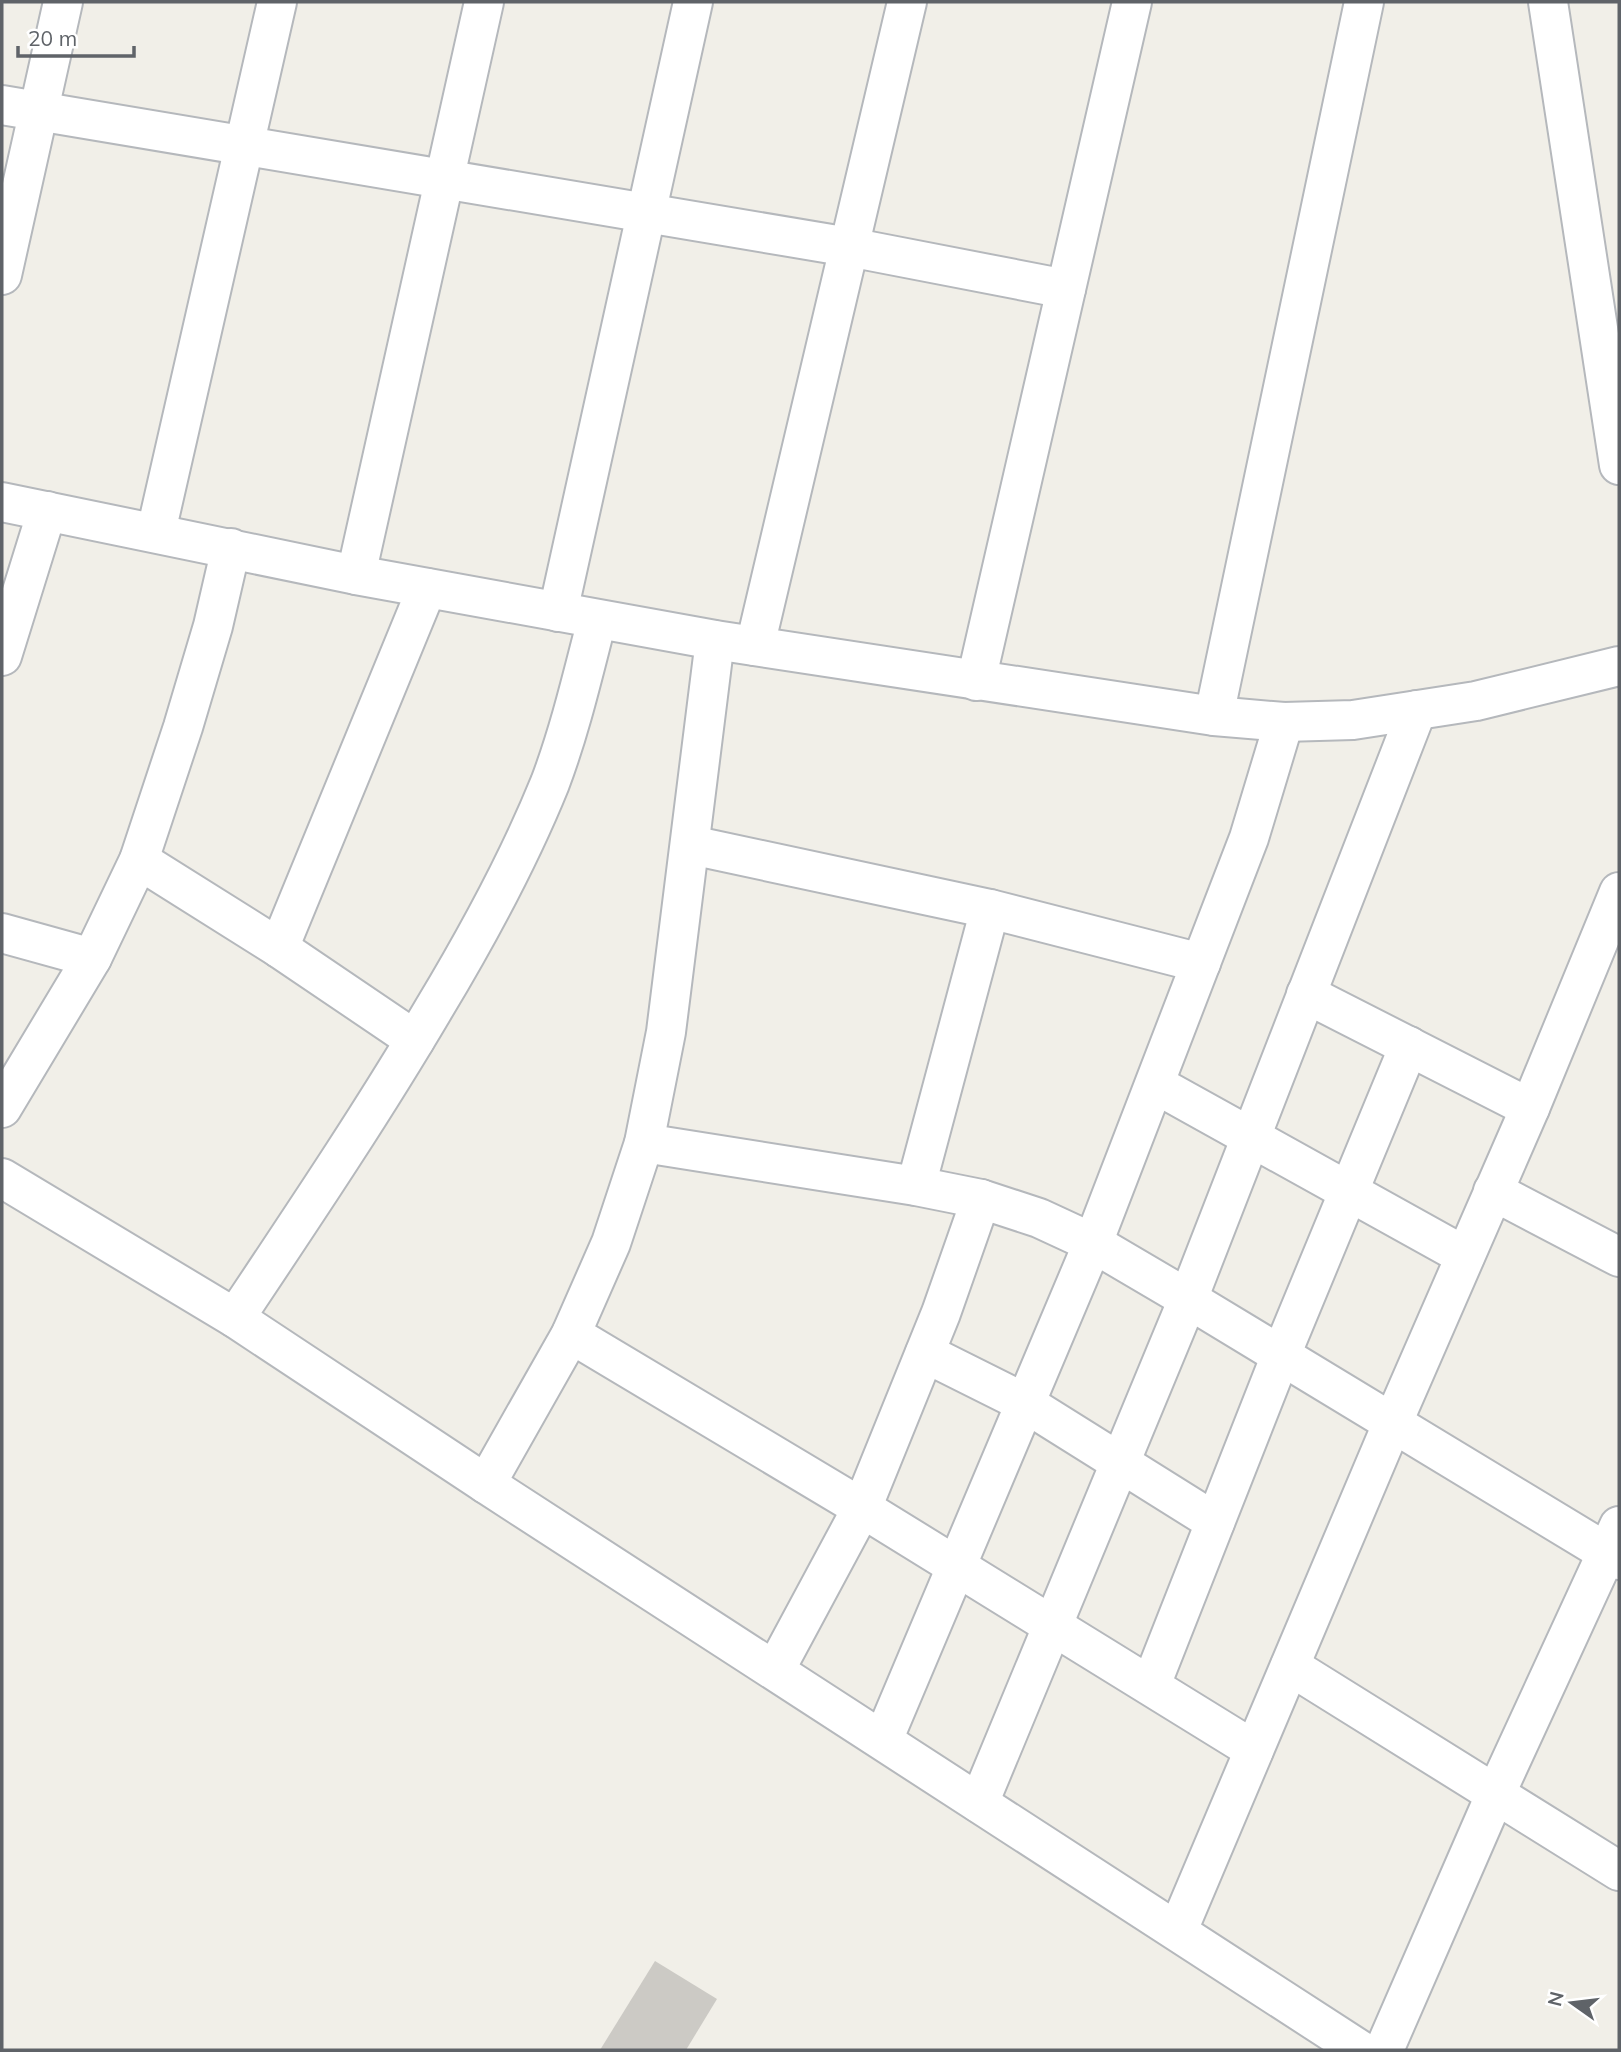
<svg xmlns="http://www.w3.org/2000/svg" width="1621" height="2052" font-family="Mulish,sans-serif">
<rect width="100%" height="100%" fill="#f1efe8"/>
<path fill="#cccac5" d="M655,1961L717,1999L686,2050H600Z"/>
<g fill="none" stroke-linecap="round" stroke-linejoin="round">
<defs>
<g id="street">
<path d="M1548,2L1619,465"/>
<path d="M2,105L849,247L1066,289"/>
<path d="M2,275L63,2"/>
<path d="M2,502L356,575L715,640L1214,716L1284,722L1353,720L1476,701L1619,666"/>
<path d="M156,532L277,2"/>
<path d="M356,575L484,2"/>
<path d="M558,612L693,2"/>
<path d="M755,646L907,2"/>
<path d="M2,656L47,511"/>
<path d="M976,681L1132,2"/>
<path d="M1214,716L1364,2"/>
<path d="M691,845L990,909L1201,963"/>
<path d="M139,860L279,948L415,1040"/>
<path d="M2,933L92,958"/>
<path d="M279,948L427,588"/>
<path d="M1306,994L1530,1108"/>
<path d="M1155,1084L1465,1256"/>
<path d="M2,1108L92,958L139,860L183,727L213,626L231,548"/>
<path d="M644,1143L916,1186L981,1199L1039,1218L1093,1243L1188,1299L1619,1560"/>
<path d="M2,1178L235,1318L486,1484L1360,2050"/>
<path d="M916,1186L990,909"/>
<path d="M1493,1191L1619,1257"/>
<path d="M235,1318C303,1216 371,1115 433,1010C477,937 518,862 550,783C570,730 583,674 597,620"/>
<path d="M571,1334L862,1508L1254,1750"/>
<path d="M925,1353L1025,1403L1215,1522"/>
<path d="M486,1484L571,1334L611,1243L644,1143L666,1032L715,640"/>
<path d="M1290,1666L1619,1871"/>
<path d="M775,1670L862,1508L941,1313L981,1199"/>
<path d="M1151,1685L1281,1355L1409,1046"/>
<path d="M883,1740L1093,1243L1249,838L1284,722"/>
<path d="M979,1803L1188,1299L1417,710"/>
<path d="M1178,1930L1393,1422L1530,1108L1619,892"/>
<path d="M1384,2050L1496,1793L1619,1526"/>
</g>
</defs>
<use href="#street" stroke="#b5b8bc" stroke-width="42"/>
<use href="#street" stroke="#fff" stroke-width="38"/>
</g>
<rect width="1621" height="2052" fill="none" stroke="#5f6368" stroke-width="7"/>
<g transform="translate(1572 2003) rotate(284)" stroke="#ffffff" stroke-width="5" paint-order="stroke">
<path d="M0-5L12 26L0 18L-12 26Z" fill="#5f6368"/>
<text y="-10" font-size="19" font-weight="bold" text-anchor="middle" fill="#5f6368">N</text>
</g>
<path d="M18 46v10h116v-10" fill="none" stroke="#5f6368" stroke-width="3.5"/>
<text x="28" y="46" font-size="21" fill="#5f6368" stroke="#ffffff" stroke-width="5" paint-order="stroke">20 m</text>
</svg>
